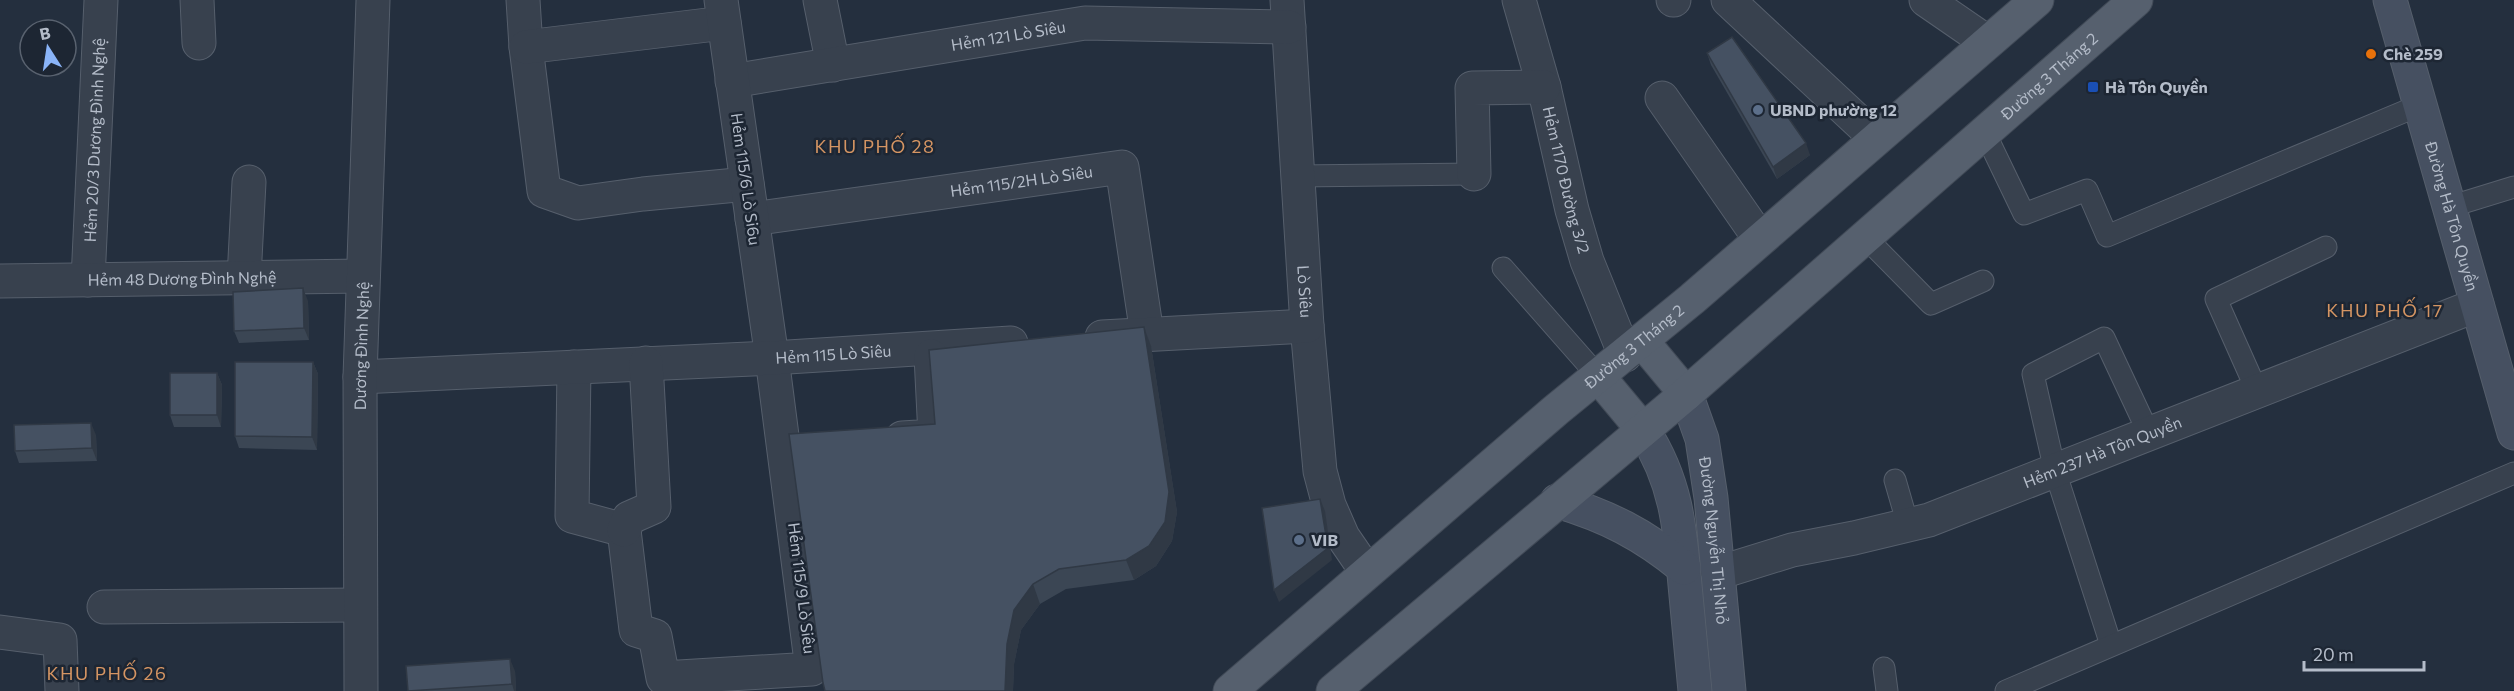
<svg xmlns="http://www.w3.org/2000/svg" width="2514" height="691" font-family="Commissioner,sans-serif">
<rect width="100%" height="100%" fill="#242f3e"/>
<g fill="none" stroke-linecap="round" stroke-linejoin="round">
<defs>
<g id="lane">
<path d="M1984,131L2024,214L2087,190L2107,236L2420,105"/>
<path d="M1297,176L1474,174"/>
<path d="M2449,207L2514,187"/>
<path d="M1864,236L1931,304L1983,281"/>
<path d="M1503,268L1598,376"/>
<path d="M2257,391L2216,299L2326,247"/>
<path d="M1895,480L1908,525"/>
<path d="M2111,645L2055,471L2033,374L2104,338L2149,434"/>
<path d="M1884,668L1887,691"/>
<path d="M2006,691L2514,473"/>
</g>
<g id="street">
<path d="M197,0L199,43"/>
<path d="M523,0L526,47L544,191L578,203L643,194L747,184"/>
<path d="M820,0L833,65"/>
<path id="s1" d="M1287,0L1307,326L1320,471L1329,505L1343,537L1367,572"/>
<path id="s2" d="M1519,0L1544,87L1572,210L1587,261L1625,355"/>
<path d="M1673,0H1674"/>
<path d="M1728,0L1876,138"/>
<path d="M1926,0L1987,42"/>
<path d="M526,47L724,23"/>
<path id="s3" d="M732,81L1085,23L1289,27"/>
<path d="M1662,98L1760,239"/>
<path d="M1474,174L1472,88L1544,87"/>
<path id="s4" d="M752,219L1122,167L1147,334"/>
<path d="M244,278L249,182"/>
<path id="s5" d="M88,280L101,0"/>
<path id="s6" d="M0,281L363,276"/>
<path d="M1102,337L1307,326"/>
<path d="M574,367L572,516L624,530L636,630L655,636L663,678L812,669L772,358L721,0"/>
<path id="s7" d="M360,377L772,358L1011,343"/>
<path d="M902,438L935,436L931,356"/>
<path d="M624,530L629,518L654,507L646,363"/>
<path id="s8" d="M1718,573L1792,550L1854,538L1929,520L2477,305"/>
<path d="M104,607L359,605"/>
<path d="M0,632L60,640L62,691"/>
<path id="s9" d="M361,691L360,377L373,0"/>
</g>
<g id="secondary">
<path id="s10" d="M2390,0L2514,433"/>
<path id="s11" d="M1686,394L1702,439L1711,498L1729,691"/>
<path d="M1643,430C1676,481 1680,526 1685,585C1688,620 1692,656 1695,691"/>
<path d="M1557,501C1607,516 1643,534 1684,568"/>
</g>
<g id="primary">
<path d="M1642,341L1686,394"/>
<path d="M1598,376L1643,430"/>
<path id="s12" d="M1230,691L1556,410L1692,299L2037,0"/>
<path id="s13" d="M1333,691L1686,394L2136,0"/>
</g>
</defs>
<use href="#lane" stroke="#565f6c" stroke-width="23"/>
<use href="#street" stroke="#565f6c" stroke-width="35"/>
<use href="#secondary" stroke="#565f6c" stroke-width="35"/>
<use href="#primary" stroke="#414a57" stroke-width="35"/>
<use href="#lane" stroke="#38414e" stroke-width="21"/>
<use href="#street" stroke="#38414e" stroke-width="33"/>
<use href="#secondary" stroke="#465061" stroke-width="33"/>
<use href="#primary" stroke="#56606e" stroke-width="33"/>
</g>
<g fill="#3b4654">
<path d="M1707,53L1810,155L1777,179L1711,65Z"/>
<path d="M308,301L309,340L239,343L234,331Z"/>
<path d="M1151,346L1177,512L1172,541L1156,566L1134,580L1066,589L1040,604L1021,630L1014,664L1013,691H825L935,424Z"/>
<path d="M313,362L318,374L317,450L239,448L235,436Z"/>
<path d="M217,373L222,385L221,427H174L170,415Z"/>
<path d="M96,435L97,461L19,463L15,451Z"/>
<path d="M515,671L516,691H408Z"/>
</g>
<g fill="#303945">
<path d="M1806,143L1810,155L1777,179L1773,167Z"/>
<path d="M303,288L308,301L309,340L304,328Z"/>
<path d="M1144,327L1151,346L1177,512L1172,541L1156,566L1134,580L1126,560Z"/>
<path d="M313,362L318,374L317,450L312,437Z"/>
<path d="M217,373L222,385L221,427L217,415Z"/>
<path d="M91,423L96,435L97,461L92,448Z"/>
<path d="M1320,499L1325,511L1332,560L1279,602L1274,590Z"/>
<path d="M1033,584L1040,604L1021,630L1014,664L1013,691H1005L1007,644L1014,610Z"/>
<path d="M510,659L515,671L516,691H514L512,684Z"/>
</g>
<g fill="#455162" stroke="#303945" stroke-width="1.5">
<path d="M1732,37L1806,143L1773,167L1707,53Z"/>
<path d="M303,288L304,328L234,331L233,292Z"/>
<path d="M1144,327L1169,492L1165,522L1149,546L1126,560L1059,569L1033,584L1014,610L1007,644L1005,691H825L823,683L789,434L935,424L929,350Z"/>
<path d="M235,362H313L312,437L235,436Z"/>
<rect x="170" y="373" width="47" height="42"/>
<path d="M91,423L92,448L15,451L14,425Z"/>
<path d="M1320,499L1328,548L1274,590L1262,508Z"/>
<path d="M510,659L512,684L408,691L406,666Z"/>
</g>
<circle fill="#e8710a" stroke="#1d2633" stroke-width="2" cx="2371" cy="54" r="6"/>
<rect fill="#1a4fb4" stroke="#1d2633" stroke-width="2" x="2087" y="81" width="12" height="12" rx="3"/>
<g fill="#5c6f8a" stroke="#1d2633" stroke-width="2">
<circle cx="1758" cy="110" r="6"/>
<circle cx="1299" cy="540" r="6"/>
</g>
<g text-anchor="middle" stroke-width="5" stroke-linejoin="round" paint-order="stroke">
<g font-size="16" fill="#b4bcc9" stroke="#1d2633">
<text dy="6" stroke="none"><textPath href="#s3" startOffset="280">Hẻm 121 Lò Siêu</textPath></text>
<text dy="6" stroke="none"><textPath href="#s13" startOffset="944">Đường 3 Tháng 2</textPath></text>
<text dy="6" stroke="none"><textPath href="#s5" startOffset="140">Hẻm 20/3 Dương Đình Nghệ</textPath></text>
<text transform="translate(746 179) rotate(82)" y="6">Hẻm 115/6 Lò Si6u</text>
<text dy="6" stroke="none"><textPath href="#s2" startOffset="186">Hẻm 1170 Đường 3/2</textPath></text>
<text dy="6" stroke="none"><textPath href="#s4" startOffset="272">Hẻm 115/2H Lò Siêu</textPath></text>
<text dy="6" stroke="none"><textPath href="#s10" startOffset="225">Đường Hà Tôn Quyền</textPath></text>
<text dy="6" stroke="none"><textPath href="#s6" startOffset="182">Hẻm 48 Dương Đình Nghệ</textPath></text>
<text dy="6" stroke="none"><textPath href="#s1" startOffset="292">Lò Siêu</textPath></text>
<text dy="6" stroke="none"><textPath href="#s9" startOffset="345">Dương Đình Nghệ</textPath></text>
<text dy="6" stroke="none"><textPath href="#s12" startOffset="531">Đường 3 Tháng 2</textPath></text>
<text dy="6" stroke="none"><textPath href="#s7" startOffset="474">Hẻm 115 Lò Siêu</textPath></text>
<text dy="6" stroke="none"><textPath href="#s8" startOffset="404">Hẻm 237 Hà Tôn Quyền</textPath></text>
<text dy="6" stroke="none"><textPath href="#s11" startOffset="150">Đường Nguyễn Thị Nhỏ</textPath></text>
<text transform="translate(802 588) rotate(83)" y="6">Hẻm 115/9 Lò Siêu</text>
</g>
<g font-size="16" font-weight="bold" fill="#b4bcc9" stroke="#1d2633" text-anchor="start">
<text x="2383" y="60">Chè 259</text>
<text x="2105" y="93">Hà Tôn Quyền</text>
<text x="1770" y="116">UBND phường 12</text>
<text x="1311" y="546">VIB</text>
</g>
<g font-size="18" letter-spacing="1.5" fill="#d59563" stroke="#1d2633">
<text x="875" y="153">KHU PHỐ 28</text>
<text x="2385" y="317">KHU PHỐ 17</text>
<text x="107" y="680">KHU PHỐ 26</text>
</g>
</g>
<g transform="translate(48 48) rotate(348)"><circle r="28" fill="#1d2633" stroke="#59626f" stroke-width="1.5"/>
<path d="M0-4.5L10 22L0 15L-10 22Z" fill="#8ab4f8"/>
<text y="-9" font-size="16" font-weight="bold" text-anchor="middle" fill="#b4bcc9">B</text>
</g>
<path d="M2304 661v9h120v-9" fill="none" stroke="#b4bcc9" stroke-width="3"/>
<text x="2313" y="661" font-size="18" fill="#b4bcc9" stroke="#1d2633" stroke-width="4.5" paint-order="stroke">20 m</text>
</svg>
